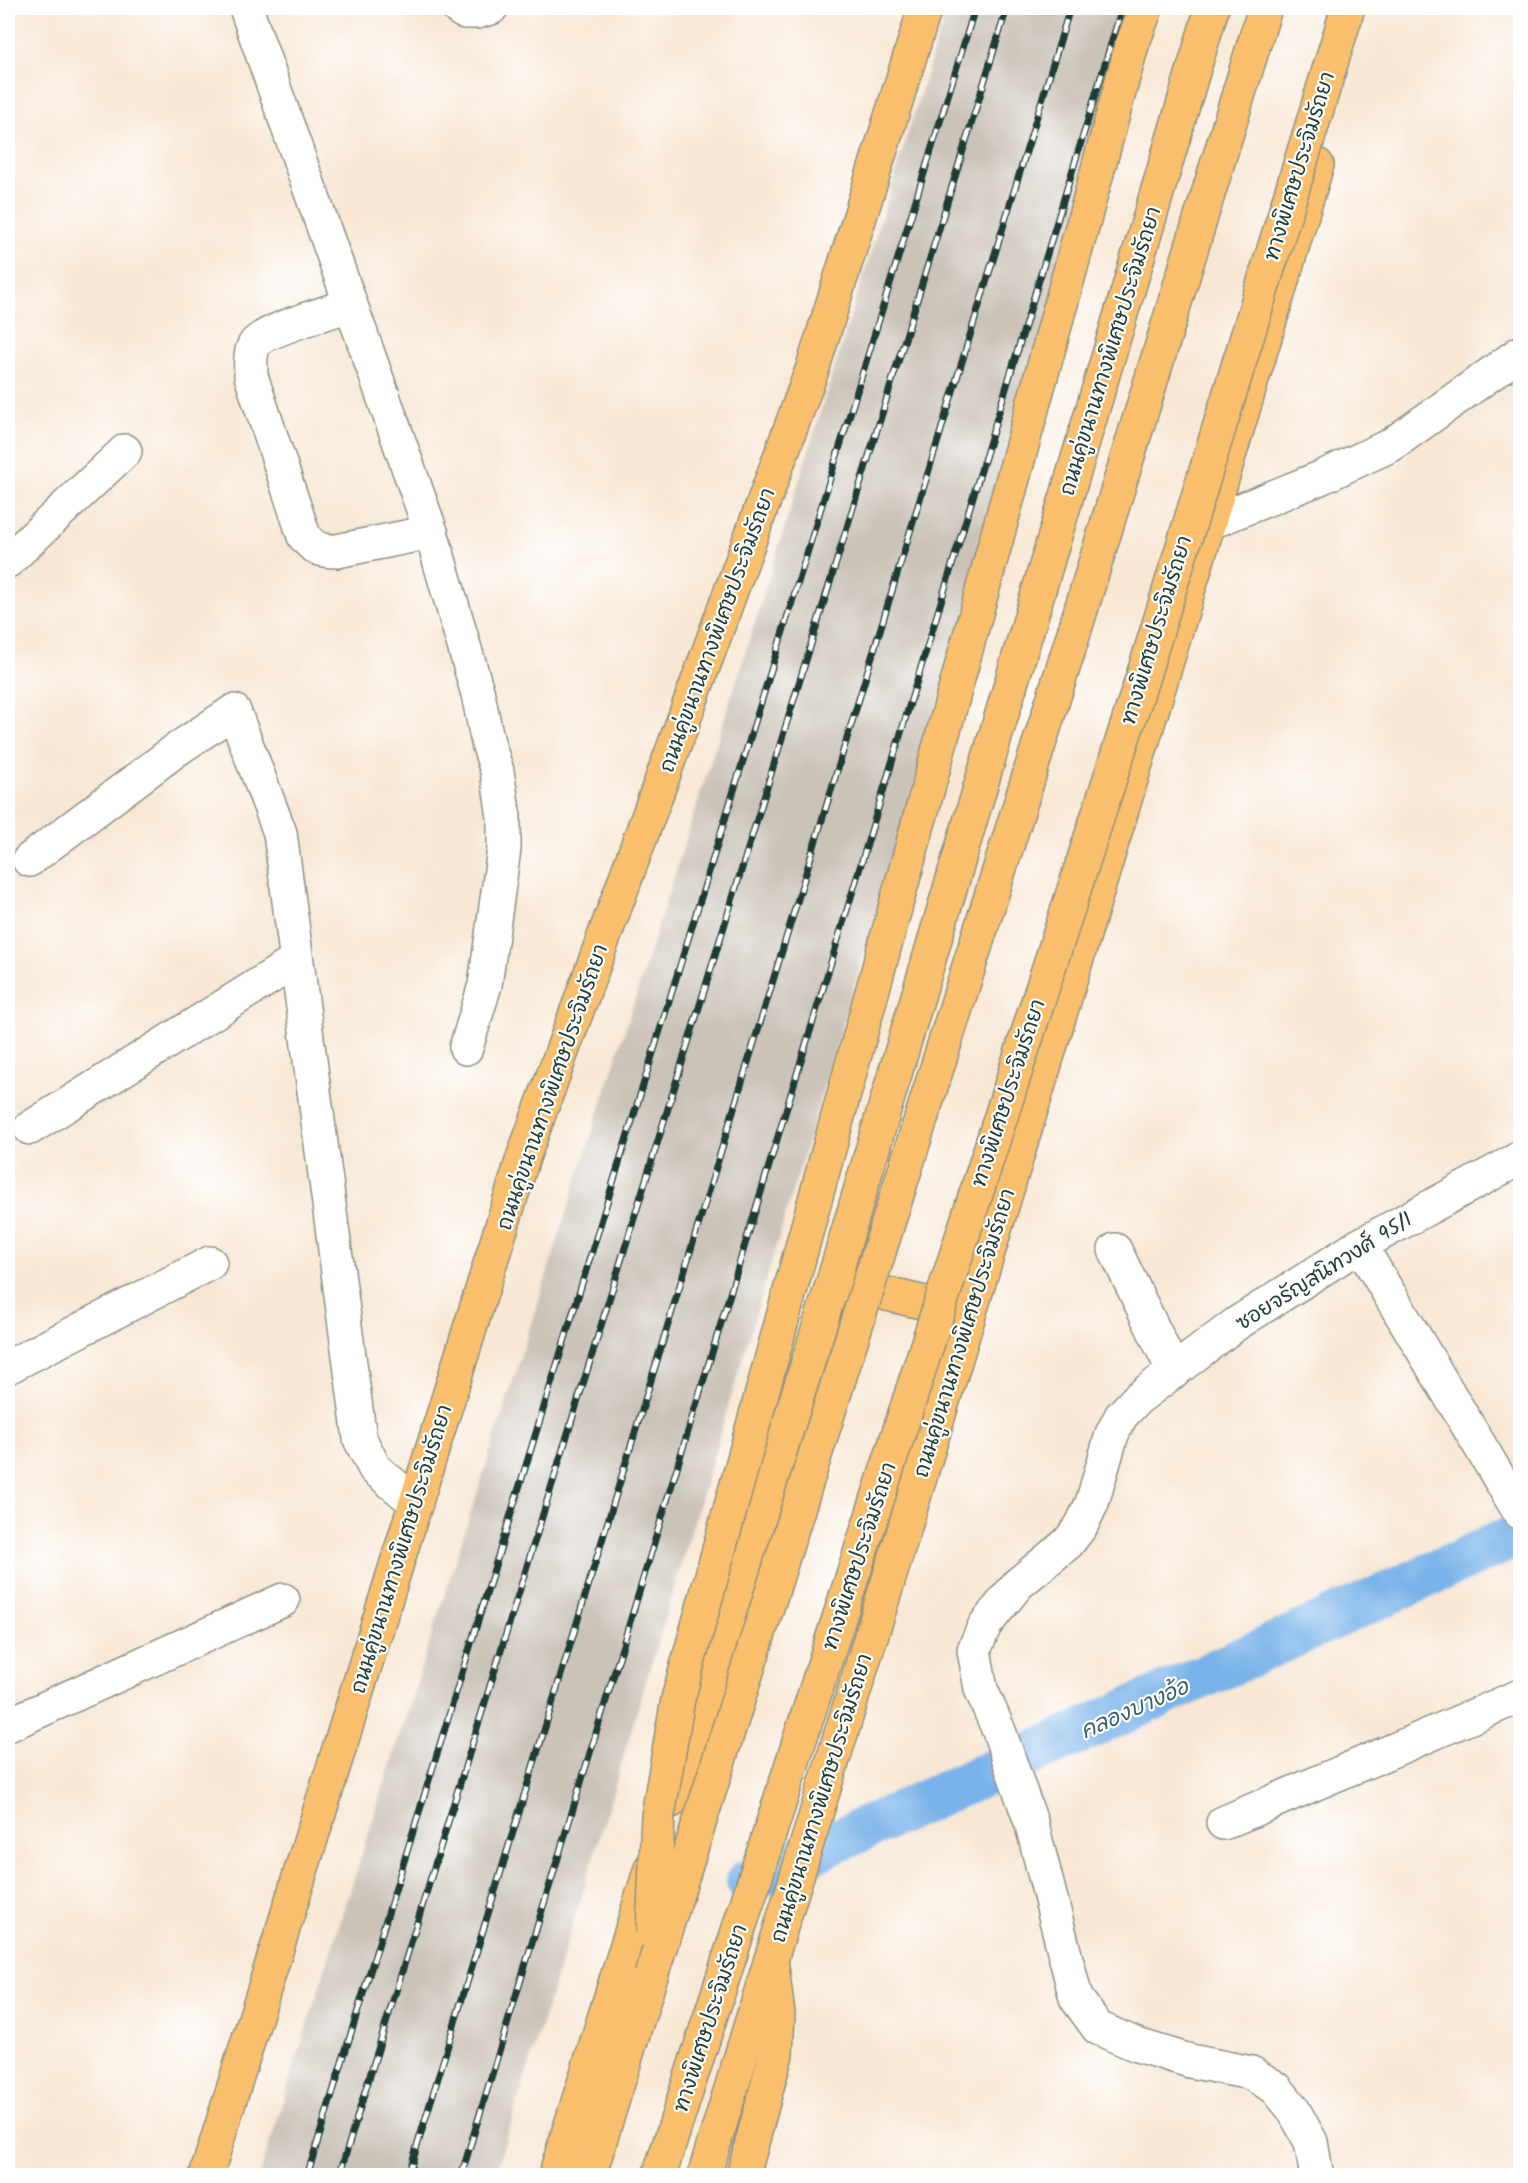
<svg xmlns="http://www.w3.org/2000/svg" width="1528" height="2183" font-family="Kalam,'Playpen Sans Thai',sans-serif">
<rect width="100%" height="100%" fill="#fff"/>
<filter id="ink" filterUnits="userSpaceOnUse"><feTurbulence type="fractalNoise" baseFrequency=".0167" numOctaves="2"/><feDisplacementMap in="SourceGraphic" scale="12" xChannelSelector="R" yChannelSelector="G"/><feConvolveMatrix kernelMatrix="1 2 1 2 8 2 1 2 1" color-interpolation-filters="sRGB"/></filter>
<filter id="wash" filterUnits="userSpaceOnUse"><feTurbulence type="fractalNoise" baseFrequency=".008" numOctaves="4" result="noise"/><feDisplacementMap in="SourceGraphic" scale="24" xChannelSelector="R" yChannelSelector="G"/><feGaussianBlur stdDeviation="1.35" result="paint"/><feColorMatrix in="noise" values="0 0 0 0 0 0 0 0 0 0 0 0 0 0 0 0 0 1.4 0 .05"/><feComposite in="paint" operator="in"/></filter>
<g filter="url(#wash)">
<rect width="100%" height="100%" fill="#f8e7d4"/>
<path fill="#cbc2b8" d="M947,8H1147L591,1865L495,2175L259,2176L744,657Z"/>
<g fill="none" stroke-linecap="round" stroke-linejoin="round">
<path stroke="#79b3e9" stroke-width="44" d="M748,1881L1520,1534"/>
</g>
</g>
<g filter="url(#ink)">
<g fill="none" stroke-linecap="round" stroke-linejoin="round">
<defs>
<g id="minor">
<path d="M246,8L431,532L478,694L488,743L497,771L504,817V849L485,985L466,1048"/>
<path d="M458,8L464,12H477L491,8"/>
<path d="M349,305C331,312 264,330 255,344C249,353 251,366 251,376L304,536C314,549 321,551 337,551L431,532"/>
<path d="M1209,523L1320,478L1391,445L1520,353"/>
<path d="M8,561L125,451"/>
<path d="M29,860L176,750L234,711L280,833L360,1439L375,1469L416,1503"/>
<path d="M30,1128L296,961"/>
<path d="M1360,1245L1520,1513"/>
<path d="M1115,1250L1174,1372"/>
<path d="M8,1367L210,1263"/>
<path d="M8,1725L283,1600"/>
<path d="M1223,1823L1520,1696"/>
<path d="M1316,2176V2171L1311,2142L1293,2109L1276,2088L1251,2073L1190,2061L1137,2045L1098,2028L1076,1998L1032,1825L999,1731L981,1689L974,1650L985,1625L1018,1584L1068,1543L1081,1526L1092,1503L1112,1434L1121,1416L1137,1399L1236,1324L1360,1245L1520,1158"/>
</g>
<g id="major">
<path d="M840,1283L968,1313"/>
<path d="M671,1801L833,1282L1212,8"/>
<path d="M206,2176L524,1155L812,370L925,8"/>
<path d="M555,2176L651,1868"/>
<path d="M704,2176L904,1530L1317,165"/>
</g>
<g id="highway">
<path d="M1132,45L1146,8"/>
<path d="M589,2176L651,1976"/>
<path d="M743,2176L776,2054L778,2014L771,1959"/>
</g>
</defs>
<use href="#minor" stroke="#8c9284" stroke-width="36"/>
<use href="#major" stroke="#8c9284" stroke-width="36"/>
<use href="#highway" stroke="#8c9284" stroke-width="36"/>
<use href="#minor" stroke="#fff" stroke-width="33"/>
<use href="#major" stroke="#f9bf6d" stroke-width="33"/>
<use href="#highway" stroke="#f9bf6d" stroke-width="33"/>
<defs>
<g id="rail">
<path d="M307,2176L975,8"/>
<path d="M339,2176L1007,8"/>
<path d="M408,2176L1070,8"/>
<path d="M461,2176L1122,8"/>
</g>
</defs>
<use href="#rail" stroke="#1f3d34" stroke-width="7"/>
<use href="#rail" stroke="#fff" stroke-width="4.5" stroke-dasharray="14" stroke-linecap="butt"/>
<defs>
<g id="highway-bridge">
<path d="M653,1933L658,1815L678,1699L1132,45"/>
<path d="M651,1976L1068,652L1265,8"/>
<path d="M659,2176L1143,676L1348,8"/>
</g>
</defs>
<use href="#highway-bridge" stroke="#8c9284" stroke-width="36" stroke-linecap="butt"/>
<use href="#highway-bridge" stroke="#f9bf6d" stroke-width="33"/>
</g>
</g>
<g text-anchor="middle" stroke-width="4.5" stroke-linejoin="round" paint-order="stroke">
<g font-size="21" fill="#1f3d34" stroke="#fff">
<text transform="translate(1299 166) rotate(-73)" y="7">ทางพิเศษประจิมรัถยา</text>
<text transform="translate(1110 351) rotate(-73)" y="7">ถนนคู่ขนานทางพิเศษประจิมรัถยา</text>
<text transform="translate(717 630) rotate(-70)" y="7">ถนนคู่ขนานทางพิเศษประจิมรัถยา</text>
<text transform="translate(1156 630) rotate(-73)" y="7">ทางพิเศษประจิมรัถยา</text>
<text transform="translate(552 1087) rotate(-71)" y="7">ถนนคู่ขนานทางพิเศษประจิมรัถยา</text>
<text transform="translate(1008 1093) rotate(-72)" y="7">ทางพิเศษประจิมรัถยา</text>
<text transform="translate(1324 1271) rotate(-32)" y="7">ซอยจรัญสนิทวงศ์ 95/1</text>
<text transform="translate(964 1333) rotate(-73)" y="7">ถนนคู่ขนานทางพิเศษประจิมรัถยา</text>
<text transform="translate(401 1549) rotate(-73)" y="7">ถนนคู่ขนานทางพิเศษประจิมรัถยา</text>
<text transform="translate(859 1556) rotate(-72)" y="7">ทางพิเศษประจิมรัถยา</text>
<text transform="translate(821 1798) rotate(-73)" y="7">ถนนคู่ขนานทางพิเศษประจิมรัถยา</text>
<text transform="translate(710 2018) rotate(-72)" y="7">ทางพิเศษประจิมรัถยา</text>
</g>
<g font-size="22" font-style="italic" fill="#3a606a" stroke="#fff">
<text transform="translate(1134 1708) rotate(-24)" y="8">คลองบางอ้อ</text>
</g>
</g>
<rect width="1528" height="2183" fill="none" stroke="#fff" stroke-width="30"/>
</svg>
